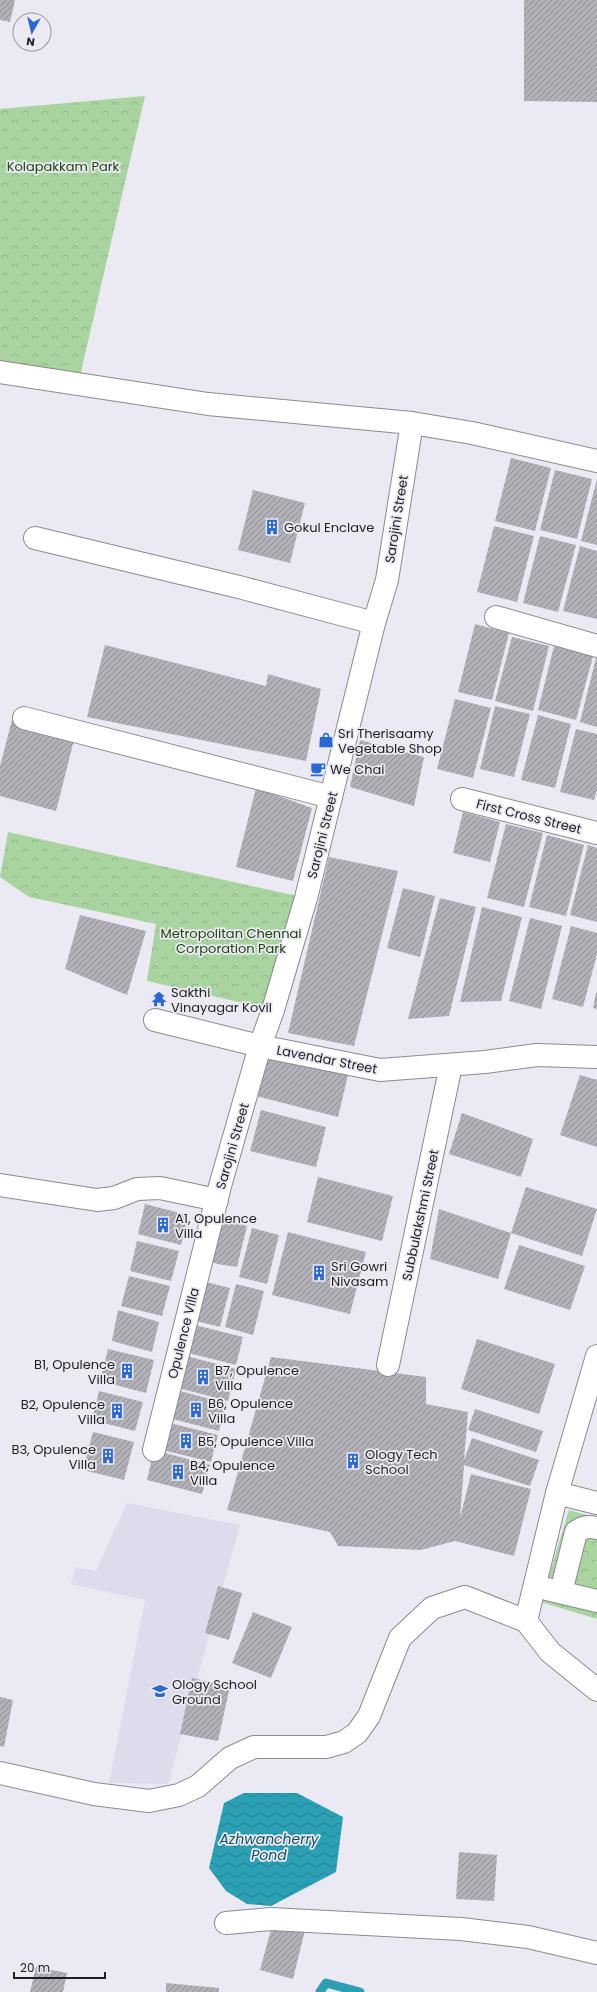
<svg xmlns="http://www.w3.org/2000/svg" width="597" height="1992" font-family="Poppins,sans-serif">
<defs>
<pattern id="park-crowns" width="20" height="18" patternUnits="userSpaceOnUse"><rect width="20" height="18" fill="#a9d49f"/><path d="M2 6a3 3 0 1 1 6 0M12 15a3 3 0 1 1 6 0" fill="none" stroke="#91b689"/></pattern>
<pattern id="water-waves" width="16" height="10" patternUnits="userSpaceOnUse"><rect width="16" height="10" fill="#2ba0b5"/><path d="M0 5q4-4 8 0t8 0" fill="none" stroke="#248293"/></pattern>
<pattern id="building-hatch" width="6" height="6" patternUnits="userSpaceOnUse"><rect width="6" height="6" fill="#b2b1b9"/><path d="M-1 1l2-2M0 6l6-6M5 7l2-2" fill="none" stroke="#908f96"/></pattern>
</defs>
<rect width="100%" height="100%" fill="#ebeaf3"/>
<path fill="#dedcec" d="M127,1503L240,1525L168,1784L109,1783L145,1600L71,1584L76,1567L96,1571Z"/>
<g fill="url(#park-crowns)">
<path d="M145,96L80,376L0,361V109Z"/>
<path d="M8,832L306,898L273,1010L147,981L156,924L29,897L0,877Z"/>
<path d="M569,1510L597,1518V1619L541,1602Z"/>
</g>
<path fill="url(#water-waves)" d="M244,1793H297L343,1817L336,1872L271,1906L247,1904L226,1891L209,1868L224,1803Z"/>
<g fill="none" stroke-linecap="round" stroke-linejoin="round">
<path stroke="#2ba0b5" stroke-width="9" d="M320,1992L326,1983L360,1992"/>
</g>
<g fill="url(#building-hatch)">
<path d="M0,0H15L10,22L0,20Z"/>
<path d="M524,0H597V102L524,101Z"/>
<path d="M511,458L551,468L535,531L495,521Z"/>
<path d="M555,470L592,479L577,539L540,530Z"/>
<path d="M597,479V545L581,541Z"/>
<path d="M253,490L305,503L290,563L238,550Z"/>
<path d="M494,526L534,536L517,602L477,592Z"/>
<path d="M540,536L576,545L558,612L523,603Z"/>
<path d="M580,546L597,551V619L563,611Z"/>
<path d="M475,624L509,633L492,700L458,692Z"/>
<path d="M512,637L549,646L533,711L495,701Z"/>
<path d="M105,645L266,686L268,674L321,689L306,761L87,717Z"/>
<path d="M554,646L593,656L576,720L538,710Z"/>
<path d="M596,658H597V727L580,722Z"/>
<path d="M455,699L491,708L473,778L437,769Z"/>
<path d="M495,706L530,714L514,777L480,769Z"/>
<path d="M538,715L571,724L555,788L521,780Z"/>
<path d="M12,720L75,736L56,811L0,796V766Z"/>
<path d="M576,729L597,734V789L594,800L560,792Z"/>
<path d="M360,740L424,757L414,806L350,787Z"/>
<path d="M256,788L312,808L293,881L236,867Z"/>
<path d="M463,812L500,822L490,862L453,853Z"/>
<path d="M506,824L543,833L524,907L487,898Z"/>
<path d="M547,835L584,845L566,916L529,907Z"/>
<path d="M588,845L597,848V922L570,915Z"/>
<path d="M329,857L398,871L354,1046L288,1033Z"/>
<path d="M403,888L435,896L420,957L387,948Z"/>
<path d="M440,898L476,907L449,1016L408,1019Z"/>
<path d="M482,907L522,917L501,1001L460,1002Z"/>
<path d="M80,915L146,931L127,995L65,969Z"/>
<path d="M530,918L562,926L541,1009L509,1001Z"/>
<path d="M571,926L597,933V954L583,1007L552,999Z"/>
<path d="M596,993H597V1009L593,1008Z"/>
<path d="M267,1055L348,1075L338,1117L256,1096Z"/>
<path d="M580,1075L597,1080V1147L560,1135Z"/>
<path d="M261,1110L326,1127L316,1167L250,1151Z"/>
<path d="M462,1113L533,1139L521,1177L449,1154Z"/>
<path d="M318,1177L393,1196L382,1241L307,1222Z"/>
<path d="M526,1187L597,1209L582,1256L511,1233Z"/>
<path d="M145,1204L188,1215L181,1245L138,1234Z"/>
<path d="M439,1209L511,1233L498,1279L430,1259Z"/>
<path d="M213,1217L247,1226L237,1267L217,1264L204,1258Z"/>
<path d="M252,1228L279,1235L267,1284L239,1277Z"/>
<path d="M288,1232L366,1252L350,1314L272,1295Z"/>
<path d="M137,1241L179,1251L171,1281L130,1271Z"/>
<path d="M519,1245L585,1266L570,1310L504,1289Z"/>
<path d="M129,1276L170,1286L162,1316L121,1306Z"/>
<path d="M198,1280L230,1288L220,1327L188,1319Z"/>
<path d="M236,1284L264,1291L253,1335L225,1327Z"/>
<path d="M118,1310L159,1322L152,1352L112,1341Z"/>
<path d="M187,1323L243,1337L236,1365L180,1351Z"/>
<path d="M477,1339L555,1364L539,1414L461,1389Z"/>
<path d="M108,1349L154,1360L146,1393L100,1381Z"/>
<path d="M179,1354L236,1369L228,1401L171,1386Z"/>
<path d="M271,1357L426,1377V1404L468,1412L464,1460L472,1438L539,1460L530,1486L464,1465L460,1518L471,1474L531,1489L514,1556L455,1541L421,1550L338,1546L330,1532L227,1510Z"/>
<path d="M172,1389L226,1403L219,1431L165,1417Z"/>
<path d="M99,1391L143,1402L135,1431L92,1420Z"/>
<path d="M475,1409L543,1431L536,1452L468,1430Z"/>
<path d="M162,1421L218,1435L211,1462L155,1448Z"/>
<path d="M93,1432L134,1442L124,1480L83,1470Z"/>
<path d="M154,1450L210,1465L202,1494L147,1480Z"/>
<path d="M218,1586L242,1593L229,1640L205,1633Z"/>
<path d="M253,1612L292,1627L271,1678L232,1663Z"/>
<path d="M192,1678L230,1686L218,1741L180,1734Z"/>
<path d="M0,1697L13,1700L4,1747L0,1746Z"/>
<path d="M459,1852L497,1855L494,1901L456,1899Z"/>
<path d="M273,1922L305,1930L293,1979L260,1970Z"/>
<path d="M36,1967L67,1973L63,1992H30Z"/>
<path d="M166,1983L219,1988V1992H166Z"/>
</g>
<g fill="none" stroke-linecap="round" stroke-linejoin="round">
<defs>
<g id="minor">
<path d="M0,372L208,404L412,423L472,433L597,461"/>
<path d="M35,538L239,587L374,623"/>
<path d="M496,617L597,646"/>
<path d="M24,718L331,797"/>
<path d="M462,799L597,833"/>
<path d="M155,1020L260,1046L380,1070L485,1062L537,1055L597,1057"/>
<path d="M0,1185L97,1200L114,1198L137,1189L160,1188L217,1200"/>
<path d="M388,1365L451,1065"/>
<path d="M154,1450L220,1186L260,1046L273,1010L306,898L374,623L387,580L412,423"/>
<path d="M557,1493L597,1503"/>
<path d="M547,1589L597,1601"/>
<path d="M561,1592L576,1532C583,1527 588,1526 597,1528"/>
<path d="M526,1621L557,1493L597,1356"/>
<path d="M0,1773L94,1794L149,1801L179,1795L198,1786L230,1758L254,1747H326L344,1742L357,1733L369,1716L400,1638L432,1608L465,1597L526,1621L550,1652L597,1690"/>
<path d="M226,1923L271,1919L461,1929L528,1937L597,1953"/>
</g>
</defs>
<use href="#minor" stroke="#8b8a91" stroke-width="24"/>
<use href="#minor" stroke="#fff" stroke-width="22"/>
</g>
<defs>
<symbol id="building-bare" viewBox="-9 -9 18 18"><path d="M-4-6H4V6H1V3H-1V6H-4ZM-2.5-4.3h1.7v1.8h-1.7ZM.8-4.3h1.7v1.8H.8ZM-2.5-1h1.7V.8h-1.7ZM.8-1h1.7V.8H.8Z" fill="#2a68d5" stroke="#ebeaf3" stroke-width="2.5" paint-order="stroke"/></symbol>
<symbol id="shop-bare" viewBox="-9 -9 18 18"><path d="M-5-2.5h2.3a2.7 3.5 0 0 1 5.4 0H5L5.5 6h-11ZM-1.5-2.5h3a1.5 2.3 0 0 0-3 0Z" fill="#2a68d5" stroke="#ebeaf3" stroke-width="2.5" paint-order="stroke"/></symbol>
<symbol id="cafe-bare" viewBox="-9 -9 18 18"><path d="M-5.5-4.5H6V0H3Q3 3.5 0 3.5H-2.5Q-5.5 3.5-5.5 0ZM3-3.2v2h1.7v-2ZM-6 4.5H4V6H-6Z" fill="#2a68d5" stroke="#ebeaf3" stroke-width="2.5" paint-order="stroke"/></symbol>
<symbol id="temple-bare" viewBox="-9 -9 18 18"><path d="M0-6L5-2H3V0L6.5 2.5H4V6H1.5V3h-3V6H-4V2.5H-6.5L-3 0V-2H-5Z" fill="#2a68d5" stroke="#ebeaf3" stroke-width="2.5" paint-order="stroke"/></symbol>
<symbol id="school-bare" viewBox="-9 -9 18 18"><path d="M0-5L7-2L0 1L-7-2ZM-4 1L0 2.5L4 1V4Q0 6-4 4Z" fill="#2a68d5" stroke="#ebeaf3" stroke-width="2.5" paint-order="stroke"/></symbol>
</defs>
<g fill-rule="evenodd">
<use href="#building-bare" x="261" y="516" width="22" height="22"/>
<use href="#shop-bare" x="315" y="729" width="22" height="22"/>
<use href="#cafe-bare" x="307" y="758" width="22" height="22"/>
<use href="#temple-bare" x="148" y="988" width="22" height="22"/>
<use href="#building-bare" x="152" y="1214" width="22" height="22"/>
<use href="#building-bare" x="308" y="1262" width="22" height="22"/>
<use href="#building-bare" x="116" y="1360" width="22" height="22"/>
<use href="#building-bare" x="192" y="1366" width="22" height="22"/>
<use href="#building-bare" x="185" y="1399" width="22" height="22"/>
<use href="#building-bare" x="106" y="1400" width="22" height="22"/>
<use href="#building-bare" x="175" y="1430" width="22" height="22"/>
<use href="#building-bare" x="97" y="1445" width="22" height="22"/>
<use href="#building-bare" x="342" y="1450" width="22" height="22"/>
<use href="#building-bare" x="167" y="1461" width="22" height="22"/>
<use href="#school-bare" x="149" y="1680" width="22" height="22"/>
</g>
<g text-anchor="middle" stroke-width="3.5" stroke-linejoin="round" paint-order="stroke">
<g font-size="13" fill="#1b460f" stroke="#ebeaf3">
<text x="63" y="171">Kolapakkam Park</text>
<text x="231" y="938">Metropolitan Chennai<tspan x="231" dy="15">Corporation Park</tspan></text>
</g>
<g font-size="13" fill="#1e1e21" stroke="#ebeaf3">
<text transform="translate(396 519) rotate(-81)" y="5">Sarojini Street</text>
<text transform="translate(529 816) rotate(14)" y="5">First Cross Street</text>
<text transform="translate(322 835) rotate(-76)" y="5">Sarojini Street</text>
<text transform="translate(327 1059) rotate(11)" y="5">Lavendar Street</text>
<text transform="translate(232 1146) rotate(-74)" y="5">Sarojini Street</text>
<text transform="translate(420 1215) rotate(-78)" y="5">Subbulakshmi Street</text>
<text transform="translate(183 1333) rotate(-76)" y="5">Opulence Villa</text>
</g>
<g font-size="13" fill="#1e1e21" stroke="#ebeaf3" text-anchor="start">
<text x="284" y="532">Gokul Enclave</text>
<text x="338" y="738">Sri Therisaamy<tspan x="338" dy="15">Vegetable Shop</tspan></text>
<text x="330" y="774">We Chai</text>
<text x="171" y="997">Sakthi<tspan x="171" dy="15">Vinayagar Kovil</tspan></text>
<text x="175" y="1223">A1, Opulence<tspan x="175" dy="15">Villa</tspan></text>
<text x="331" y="1271">Sri Gowri<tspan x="331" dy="15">Nivasam</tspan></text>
<text x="115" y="1369" text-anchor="end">B1, Opulence<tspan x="115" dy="15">Villa</tspan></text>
<text x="215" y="1375">B7, Opulence<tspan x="215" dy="15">Villa</tspan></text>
<text x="208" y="1408">B6, Opulence<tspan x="208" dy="15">Villa</tspan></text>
<text x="105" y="1409" text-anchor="end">B2, Opulence<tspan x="105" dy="15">Villa</tspan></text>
<text x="198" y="1446">B5, Opulence Villa</text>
<text x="96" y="1454" text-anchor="end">B3, Opulence<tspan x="96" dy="15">Villa</tspan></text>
<text x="365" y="1459">Ology Tech<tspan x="365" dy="15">School</tspan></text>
<text x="190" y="1470">B4, Opulence<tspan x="190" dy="15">Villa</tspan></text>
<text x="172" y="1689">Ology School<tspan x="172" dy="15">Ground</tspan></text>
</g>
<g font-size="14" font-style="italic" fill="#11515c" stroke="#ebeaf3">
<text x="269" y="1844">Azhwancherry<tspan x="269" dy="16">Pond</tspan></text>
</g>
</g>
<g transform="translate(32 32) rotate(188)"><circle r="19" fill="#ebeaf3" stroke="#99989f"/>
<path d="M0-3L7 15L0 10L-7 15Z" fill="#2a68d5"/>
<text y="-6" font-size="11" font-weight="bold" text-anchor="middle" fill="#1e1e21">N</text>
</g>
<path d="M14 1972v6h91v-6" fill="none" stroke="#1e1e21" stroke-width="2"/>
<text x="20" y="1972" font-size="12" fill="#1e1e21" stroke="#ebeaf3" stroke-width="3" paint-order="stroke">20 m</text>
</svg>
